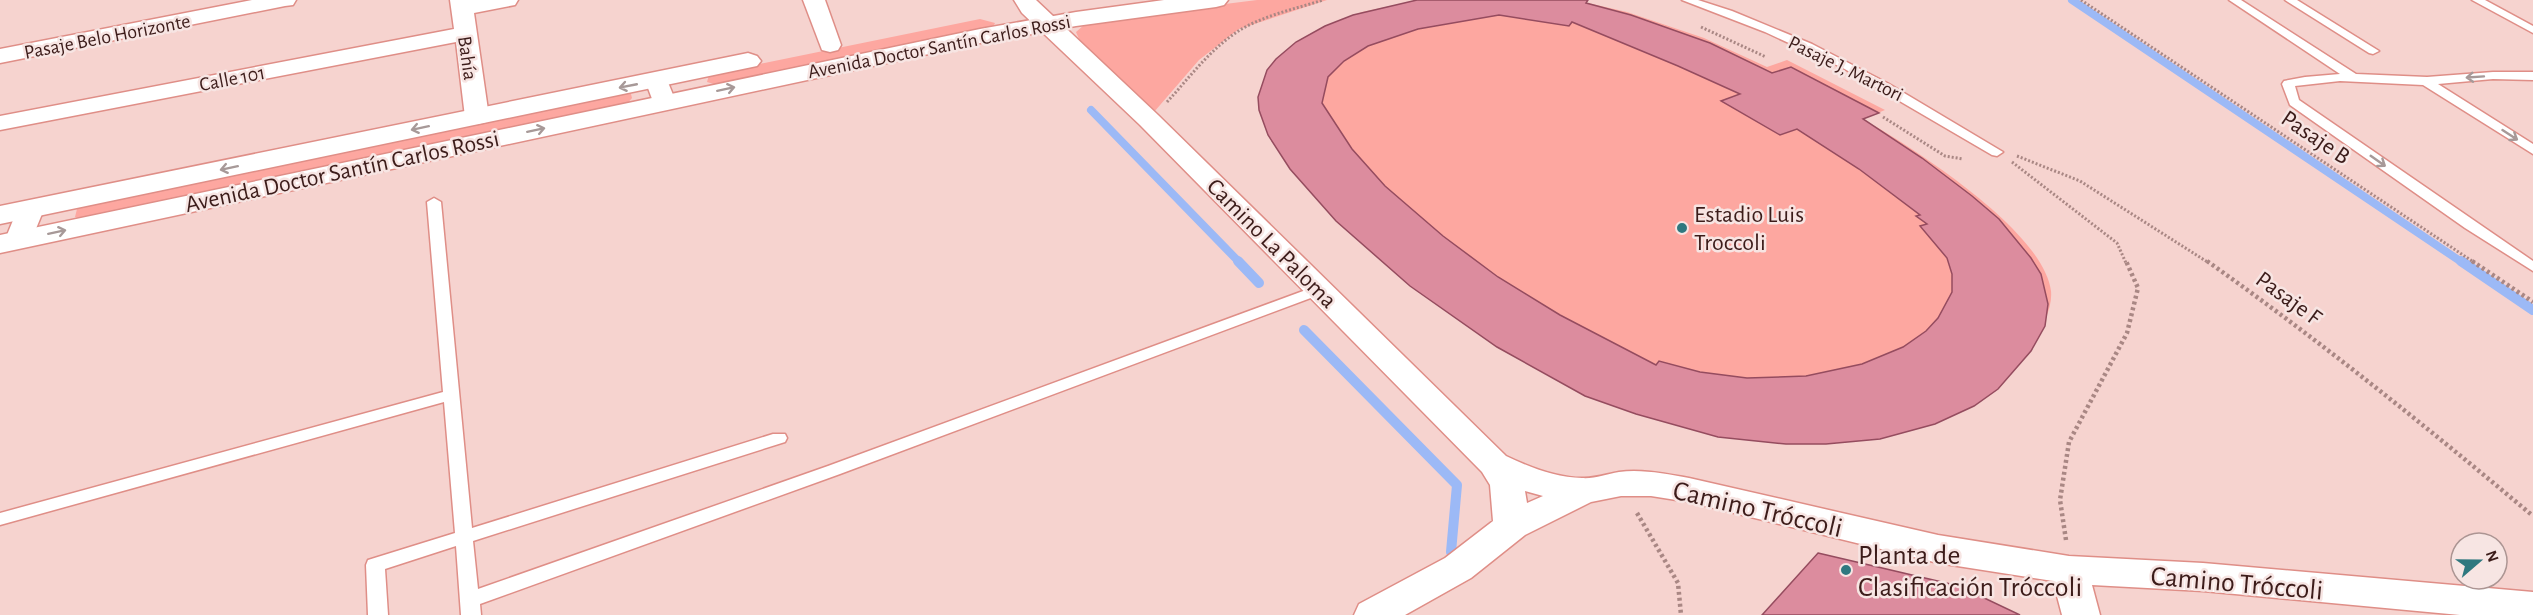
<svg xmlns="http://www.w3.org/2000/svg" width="2533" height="615" font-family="'Alegreya Sans',sans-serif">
<rect width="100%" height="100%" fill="#f6d3cf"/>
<g fill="#fda7a0">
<path d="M1257,0H1327L1239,29L1199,60L1154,112L1079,39L1076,32L1084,25L1098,20Z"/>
<path d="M1419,0H1575L1627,12L1704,38L1767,67L1787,60L1885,110L1863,119C1913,148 2043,230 2051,291C2054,322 2018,362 2001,386L1580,385L1267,74L1329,26L1362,12Z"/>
<path d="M980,19L995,23L993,27L717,85L707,82L709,75L715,73Z"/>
<path d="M625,92L631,94L632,98L627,104L81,219L75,217L77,209L82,205Z"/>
</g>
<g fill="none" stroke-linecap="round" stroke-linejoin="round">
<g stroke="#9cb9f6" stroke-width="8">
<path d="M2072,0L2463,263"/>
<path d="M1091,110L1240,263"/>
</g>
<g stroke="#9cb9f6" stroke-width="10">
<path d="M1238,261L1259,283"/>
<path d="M2461,261L2533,310"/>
<path d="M1304,330L1457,485L1451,552"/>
</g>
</g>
<g fill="#dc8c9e" stroke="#954c5f" stroke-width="1.5" fill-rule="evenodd">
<path d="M1417,0H1588L1586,3L1631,15L1710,43L1772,73L1791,67L1879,113L1863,119L1922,158L1972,196L1999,219L2031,258L2041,274L2048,304L2045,326L2031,351L1998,389L1974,406L1935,424L1880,439L1826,444H1786L1718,437L1636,414L1585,396L1497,347L1410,286L1336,221L1290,169L1268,135L1259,110L1258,97L1267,70L1276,59L1296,42L1325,26L1353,15ZM1499,15L1569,26L1572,22L1678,66L1740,94L1721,101L1780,135L1797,129L1859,169L1920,215L1916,216L1927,224L1920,226L1947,258L1952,274V292L1938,318L1926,331L1903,347L1862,364L1806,376L1747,378L1700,372L1659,361L1656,365L1560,315L1498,277L1443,236L1385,186L1352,149L1322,103L1328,77L1344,61L1368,46L1418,29Z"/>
<path d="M1818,553L1959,586L2020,615H1762Z"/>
</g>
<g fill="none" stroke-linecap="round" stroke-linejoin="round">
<defs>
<g id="lane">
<path d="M1682,0H1698L1732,11L1812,44L1889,84L2003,152L1997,156L1992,155L1843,68L1765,32Z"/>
<path d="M2229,0H2241L2356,74L2427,77L2493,72H2533V80L2493,79L2438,84L2533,144V154L2423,85L2340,81L2295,86L2299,100L2533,261V271L2465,228L2290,105L2282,84L2284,81L2305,77L2340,74Z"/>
<path d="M2285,0H2297L2379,51L2373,54L2369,53Z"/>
<path d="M2472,0H2485L2533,26V33Z"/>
<path d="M434,198L441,202L472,528L773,434H785L787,438L785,442L473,541L478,589L828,466L1314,287L1319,286L1326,290L1324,293L840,474L480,604L481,615H461L456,546L385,569L388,615H368L366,565L368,560L455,533L444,402L0,525V513L443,392L427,202Z"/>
</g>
<g id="street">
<path d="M252,0H296L293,5L285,6L0,63V49Z"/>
<path d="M450,0H518L515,5L474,13L489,117L486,122L477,124L468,122L465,117L456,42L0,130V116L454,29Z"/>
<path d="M803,0H825L841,45L838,50L830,52L822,50Z"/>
<path d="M1014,0H1036L1158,115L1506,456C1529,467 1556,478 1582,478C1594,479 1607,474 1619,472C1642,469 1666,474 1689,478L1938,535L2069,556L2203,563L2533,592V615H2460L2203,591L2092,585L2100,615H2062L2053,581L1938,563L1689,502L1651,496H1621L1591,502L1525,535L1471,578L1405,615H1354L1359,604L1445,558L1493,521L1490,485L1482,472L1140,125L1022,13ZM1525,491L1543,496L1527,503Z"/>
<path d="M657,73L665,75L676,102L673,107L664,109L655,107L645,80L649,75Z"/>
<path d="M30,201L40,203L44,209L29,246L19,248L9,246L5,240L20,203Z"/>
</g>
<g id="secondary">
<path d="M1164,0H1228L1224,5L1216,7L1076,26L980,43L0,253V235L980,29L1076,12Z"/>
<path d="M748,53L757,56L761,61L757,66L0,224V206Z"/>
</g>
</defs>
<use href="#lane" stroke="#df8e87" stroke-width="3"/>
<use href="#street" stroke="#df8e87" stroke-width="3"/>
<use href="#secondary" stroke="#df8e87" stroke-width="3"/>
<g stroke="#a98784" stroke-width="3" stroke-dasharray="2 2" stroke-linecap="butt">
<path d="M2081,0L2475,263"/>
<path d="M1701,27L1766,57"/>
<path d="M1167,102C1190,77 1211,48 1240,30C1265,15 1295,9 1323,0"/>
<path d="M1883,117L1945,156L1963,159"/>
<path d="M2017,156L2080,181L2209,263"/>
<path d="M2012,162L2117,243L2126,263"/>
</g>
<g stroke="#a98784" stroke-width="4.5" stroke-dasharray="3 3" stroke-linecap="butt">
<path d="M2207,261C2320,341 2427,427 2533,516"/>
<path d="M2472,261L2533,302"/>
<path d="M1637,513L1678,583L1681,615"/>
<path d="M2066,540L2060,500L2069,442L2127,333L2138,288L2126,261"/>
</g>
<use href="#lane" fill="#fff" fill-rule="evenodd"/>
<use href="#street" fill="#fff" fill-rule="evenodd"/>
<use href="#secondary" fill="#fff" fill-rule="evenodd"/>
</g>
<defs><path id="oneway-shaft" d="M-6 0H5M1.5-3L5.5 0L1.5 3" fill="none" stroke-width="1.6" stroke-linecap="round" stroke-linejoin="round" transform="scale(1.5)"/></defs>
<g stroke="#a79998">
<use href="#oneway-shaft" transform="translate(2475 77) rotate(176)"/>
<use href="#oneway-shaft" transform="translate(628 86) rotate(169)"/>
<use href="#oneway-shaft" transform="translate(726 89) rotate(-12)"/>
<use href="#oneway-shaft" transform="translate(420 128) rotate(168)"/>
<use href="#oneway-shaft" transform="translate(536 130) rotate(-12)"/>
<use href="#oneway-shaft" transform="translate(2510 135) rotate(33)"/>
<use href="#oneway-shaft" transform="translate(2378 161) rotate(35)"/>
<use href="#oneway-shaft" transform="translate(229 168) rotate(168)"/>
<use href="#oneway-shaft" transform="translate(57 232) rotate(-12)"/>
</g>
<g fill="#2f787f" stroke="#f7e5e3" stroke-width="2">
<circle cx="1682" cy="228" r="6"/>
<circle cx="1846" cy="570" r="6"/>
</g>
<g text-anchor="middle" stroke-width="5" stroke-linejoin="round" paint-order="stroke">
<g font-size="20" fill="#3c1c1a" stroke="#f7e5e3">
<text transform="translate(107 36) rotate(-11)" y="7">Pasaje Belo Horizonte</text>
<text transform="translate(939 46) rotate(-11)" y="7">Avenida Doctor Santín Carlos Rossi</text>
<text transform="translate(468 58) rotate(82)" y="7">Bahía</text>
<text transform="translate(1846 68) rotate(26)" y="7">Pasaje J, Martori</text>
<text transform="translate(232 78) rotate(-11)" y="7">Calle 101</text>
</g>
<g font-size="24" fill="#3c1c1a" stroke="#f7e5e3">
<text transform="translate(2316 137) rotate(34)" y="8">Pasaje B</text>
<text transform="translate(342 171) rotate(-12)" y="8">Avenida Doctor Santín Carlos Rossi</text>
<text transform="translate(1272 243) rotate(45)" y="8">Camino La Paloma</text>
<text transform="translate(2289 298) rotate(36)" y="8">Pasaje F</text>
</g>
<g font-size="24" fill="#3c1c1a" stroke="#f7e5e3" text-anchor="start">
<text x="1694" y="222">Estadio Luis<tspan x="1694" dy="28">Troccoli</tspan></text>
</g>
<g font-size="28" fill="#3c1c1a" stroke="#f7e5e3">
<text transform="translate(1758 508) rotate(13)" y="10">Camino Tróccoli</text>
<text transform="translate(2237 582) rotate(5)" y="10">Camino Tróccoli</text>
</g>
<g font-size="28" fill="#3c1c1a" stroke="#f7e5e3" text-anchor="start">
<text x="1858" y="564">Planta de<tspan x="1858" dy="32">Clasificación Tróccoli</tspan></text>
</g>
</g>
<g transform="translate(2479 561) rotate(70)"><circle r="28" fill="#f7e5e3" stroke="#ac9593" stroke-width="1.5"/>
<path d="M0-4.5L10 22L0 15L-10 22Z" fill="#2f787f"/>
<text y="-9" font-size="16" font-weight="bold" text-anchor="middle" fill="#3c1c1a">N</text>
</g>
</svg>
